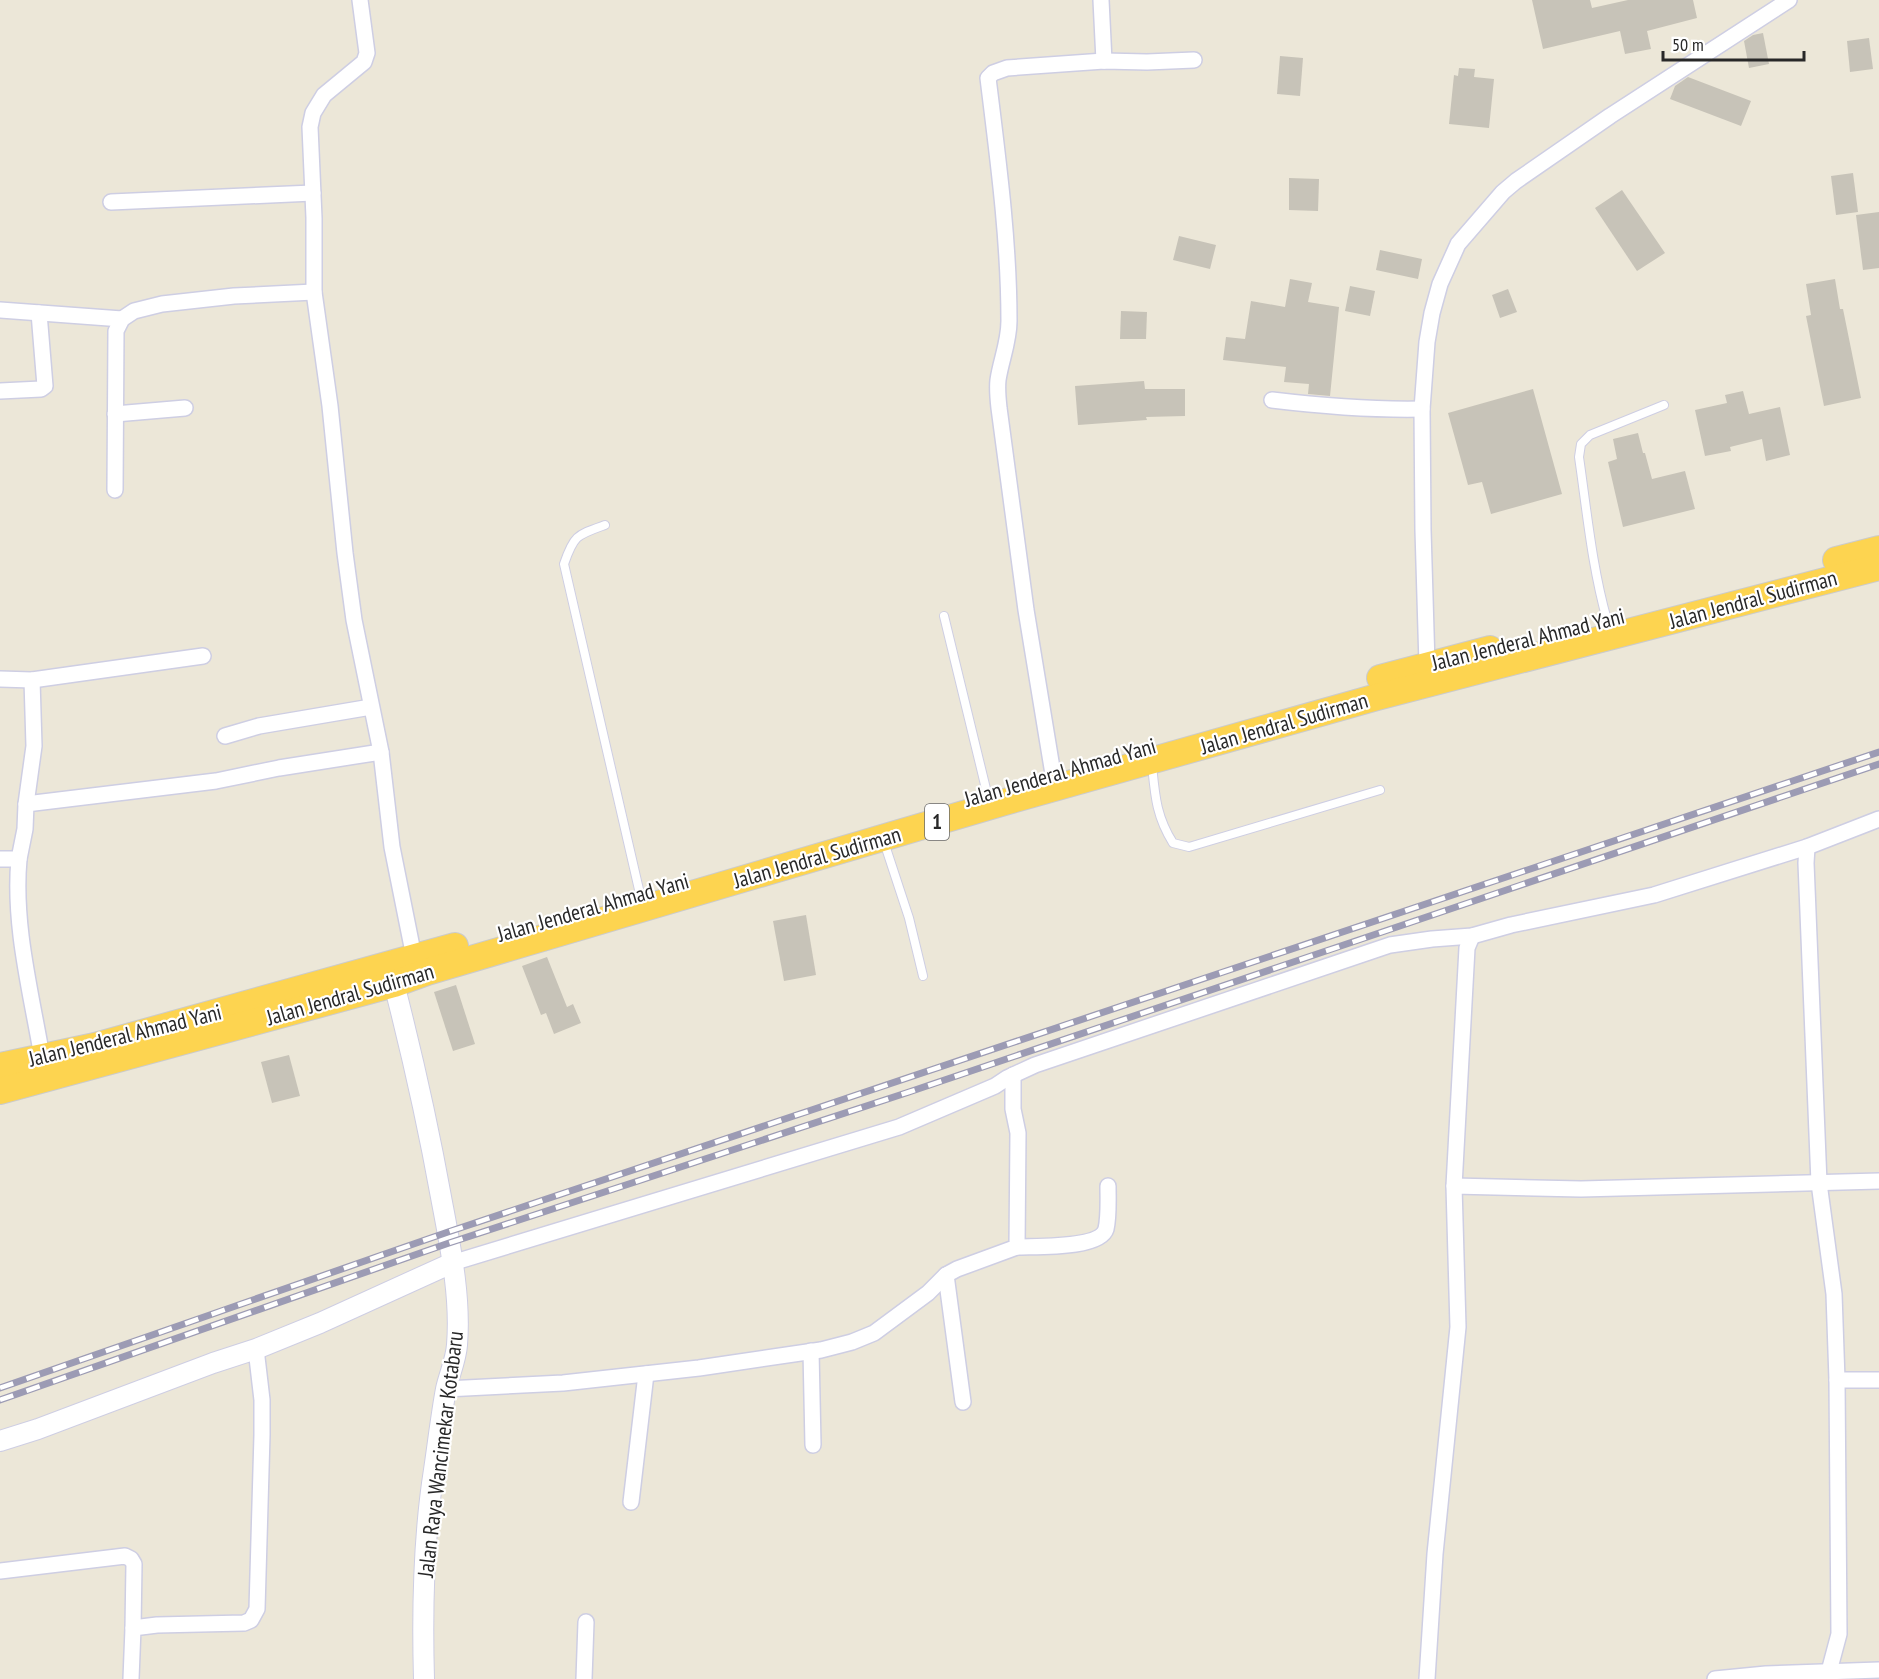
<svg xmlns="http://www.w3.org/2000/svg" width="1879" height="1679" font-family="'PT Sans Narrow',sans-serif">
<rect width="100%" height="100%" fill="#ece7d8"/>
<g fill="#c7c3b8">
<path d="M1532,0H1590L1592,8L1628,0H1693L1697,18L1647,31L1651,49L1625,54L1620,31L1543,49Z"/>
<path d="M1763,33L1769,64L1749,68L1744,41L1753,35Z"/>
<path d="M1869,38L1873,69L1850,72L1847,41Z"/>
<path d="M1280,56L1303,58L1300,96L1277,94Z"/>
<path d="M1459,68L1475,69L1474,77L1494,79L1489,128L1449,124L1454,75L1458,76Z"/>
<path d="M1688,77L1751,101L1741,126L1670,99L1675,86Z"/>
<path d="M1853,173L1858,212L1836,215L1831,176Z"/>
<path d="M1289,178L1319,179L1318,211L1289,210Z"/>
<path d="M1622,190L1665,253L1637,271L1595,208Z"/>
<path d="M1879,212V268L1863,270L1856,215Z"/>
<path d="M1179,236L1216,245L1210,269L1173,260Z"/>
<path d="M1380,250L1422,259L1418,279L1376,270Z"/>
<path d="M1290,279L1312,283L1308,302L1339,307L1330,396L1308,394L1309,384L1284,382L1286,367L1223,360L1226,337L1245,339L1251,301L1285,307Z"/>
<path d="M1835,279L1840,309H1843L1861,398L1824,406L1806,316L1811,315L1806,284Z"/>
<path d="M1350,286L1375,291L1370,316L1345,311Z"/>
<path d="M1508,289L1517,312L1500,318L1492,295Z"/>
<path d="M1121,311L1147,312L1146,339H1120Z"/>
<path d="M1144,381L1145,389H1185V416L1146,417L1147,420L1078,425L1075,386Z"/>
<path d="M1533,389L1562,494L1491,514L1482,482L1468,485L1448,413Z"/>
<path d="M1743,391L1749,414L1780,407L1790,455L1766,461L1762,439L1730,447L1731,451L1705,456L1695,410L1727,403L1725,395Z"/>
<path d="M1638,433L1643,453H1645L1652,479L1685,471L1695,509L1623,527L1608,462L1617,459L1613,439Z"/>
<path d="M806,915L816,975L784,981L773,921Z"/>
<path d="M547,957L567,1007L573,1004L581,1023L554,1034L546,1013L541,1015L522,966Z"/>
<path d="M456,985L475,1044L453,1051L434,992Z"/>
<path d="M289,1055L300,1096L272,1103L261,1062Z"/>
</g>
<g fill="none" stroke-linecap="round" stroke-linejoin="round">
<defs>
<g id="service">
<path d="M605,525C577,535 574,535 564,564L640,894"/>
<path d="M944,616L987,793"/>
<path d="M1607,620C1592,567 1587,512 1579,457L1581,444L1590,435L1664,405"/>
<path d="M1152,765C1155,795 1156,816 1173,843L1189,847L1380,790"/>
<path d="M884,842L909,918L923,976"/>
</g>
<g id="minor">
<path d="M360,0L367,53L364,62L324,95L313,113L310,127L314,218V292L330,406L345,553L354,620L381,752L392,847L414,957"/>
<path d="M1101,0L1104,61"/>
<path d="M111,202L313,193"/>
<path d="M0,310L122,319"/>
<path d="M0,391L41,389L45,386L39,313"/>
<path d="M1272,400C1322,406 1372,410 1422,409"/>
<path d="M115,414L185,408"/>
<path d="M115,490L116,331L122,319L134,311L162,304L234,296L314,292"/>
<path d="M1427,665L1423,530L1422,409L1427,342L1432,313L1440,284L1458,244L1503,192L1516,181L1610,116L1789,0"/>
<path d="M0,679L32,680L203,656"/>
<path d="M225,736L259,726L371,707"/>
<path d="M1053,774L1026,610L999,408C998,399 997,389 998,380C1001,360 1009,342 1009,321C1009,240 998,159 988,78L993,73L1007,68L1104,61L1147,62L1194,60"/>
<path d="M26,804L34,746L32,680"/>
<path d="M1807,847L1806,863L1819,1183L1834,1294L1837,1380L1839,1634L1827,1679"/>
<path d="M0,859H19L25,829L26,804L216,781L279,768L381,752"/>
<path d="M19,859C13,925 31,992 42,1057"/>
<path d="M1454,1186L1467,948L1472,936"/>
<path d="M1017,1247C1035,1246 1100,1249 1106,1229C1109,1216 1108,1199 1108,1186"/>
<path d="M452,1263L899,1127L995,1086L1007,1078L1035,1065L1390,945L1432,939L1472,936L1511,925L1654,895L1807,847L1879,819"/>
<path d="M946,1275L963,1402"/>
<path d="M811,1351L813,1445"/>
<path d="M1837,1380H1879"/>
<path d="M446,1389L563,1383L699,1368L821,1350L852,1342L874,1333L928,1293L946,1275L957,1269L1017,1247L1018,1133L1013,1109V1075"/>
<path d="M631,1502L646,1374"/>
<path d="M0,1571L125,1556L131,1559L134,1564L133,1628"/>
<path d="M131,1679L133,1628L157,1625L244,1623L251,1620L257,1609L262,1435V1400L256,1349"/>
<path d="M584,1679L586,1622"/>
<path d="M1427,1679L1435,1554L1458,1327L1454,1186L1581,1189L1879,1181"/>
<path d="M1715,1679L1766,1674L1879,1670"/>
</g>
<g id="tertiary">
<path d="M394,984C412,1054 428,1125 441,1197C450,1245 461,1296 457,1345C456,1360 449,1375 446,1389C441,1416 438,1443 434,1470C423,1540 422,1609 424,1679"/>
<path d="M0,1441L38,1429L213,1363L256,1349L320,1323L452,1263"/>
</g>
<g id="trunk">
<path d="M1836,560L1879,549"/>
<path d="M1380,678L1490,649"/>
<path d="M0,1066L95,1046L455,946"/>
<path d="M0,1091L394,984L427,972L1001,803L1377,697L1879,567"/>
</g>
</defs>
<use href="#service" stroke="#cecee3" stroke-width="10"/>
<use href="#minor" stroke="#cecee3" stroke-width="18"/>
<use href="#tertiary" stroke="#cecee3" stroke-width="22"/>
<use href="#trunk" stroke="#cbcbcb" stroke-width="28"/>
<use href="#service" stroke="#fff" stroke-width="8"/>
<use href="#minor" stroke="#fff" stroke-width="15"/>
<use href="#tertiary" stroke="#fff" stroke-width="20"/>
<use href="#trunk" stroke="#fdd450" stroke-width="26"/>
<defs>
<g id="rail">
<path d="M0,1388L448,1232L1879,752"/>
<path d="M0,1400L449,1243L909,1092L1879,764"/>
</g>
</defs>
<use href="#rail" stroke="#9c9bb4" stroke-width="7"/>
<use href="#rail" stroke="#fff" stroke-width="4.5" stroke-dasharray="14" stroke-linecap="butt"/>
</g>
<g text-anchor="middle" stroke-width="4.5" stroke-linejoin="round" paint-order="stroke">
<rect fill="#fff" stroke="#686868" stroke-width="1.5" x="925" y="804" width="24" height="36" rx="4.5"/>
<g font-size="21" font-weight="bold" fill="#282828">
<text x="937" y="829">1</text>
</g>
<g font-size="22" fill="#282828" stroke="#fff">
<text transform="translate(1753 599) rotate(-15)" y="8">Jalan Jendral Sudirman</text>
<text transform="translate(1528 639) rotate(-14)" y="8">Jalan Jenderal Ahmad Yani</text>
<text transform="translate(1284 723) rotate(-16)" y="8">Jalan Jendral Sudirman</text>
<text transform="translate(1060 772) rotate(-16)" y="8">Jalan Jenderal Ahmad Yani</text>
<text transform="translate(817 857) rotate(-16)" y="8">Jalan Jendral Sudirman</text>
<text transform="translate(593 907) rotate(-16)" y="8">Jalan Jenderal Ahmad Yani</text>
<text transform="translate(350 994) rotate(-16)" y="8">Jalan Jendral Sudirman</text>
<text transform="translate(125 1035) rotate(-14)" y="8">Jalan Jenderal Ahmad Yani</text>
<text transform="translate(440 1454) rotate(-83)" y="8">Jalan Raya Wancimekar Kotabaru</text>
</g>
</g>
<path d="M1663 51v9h141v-9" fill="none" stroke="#282828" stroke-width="3"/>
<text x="1672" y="51" font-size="18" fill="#282828" stroke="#ffffff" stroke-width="4.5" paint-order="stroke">50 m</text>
</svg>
